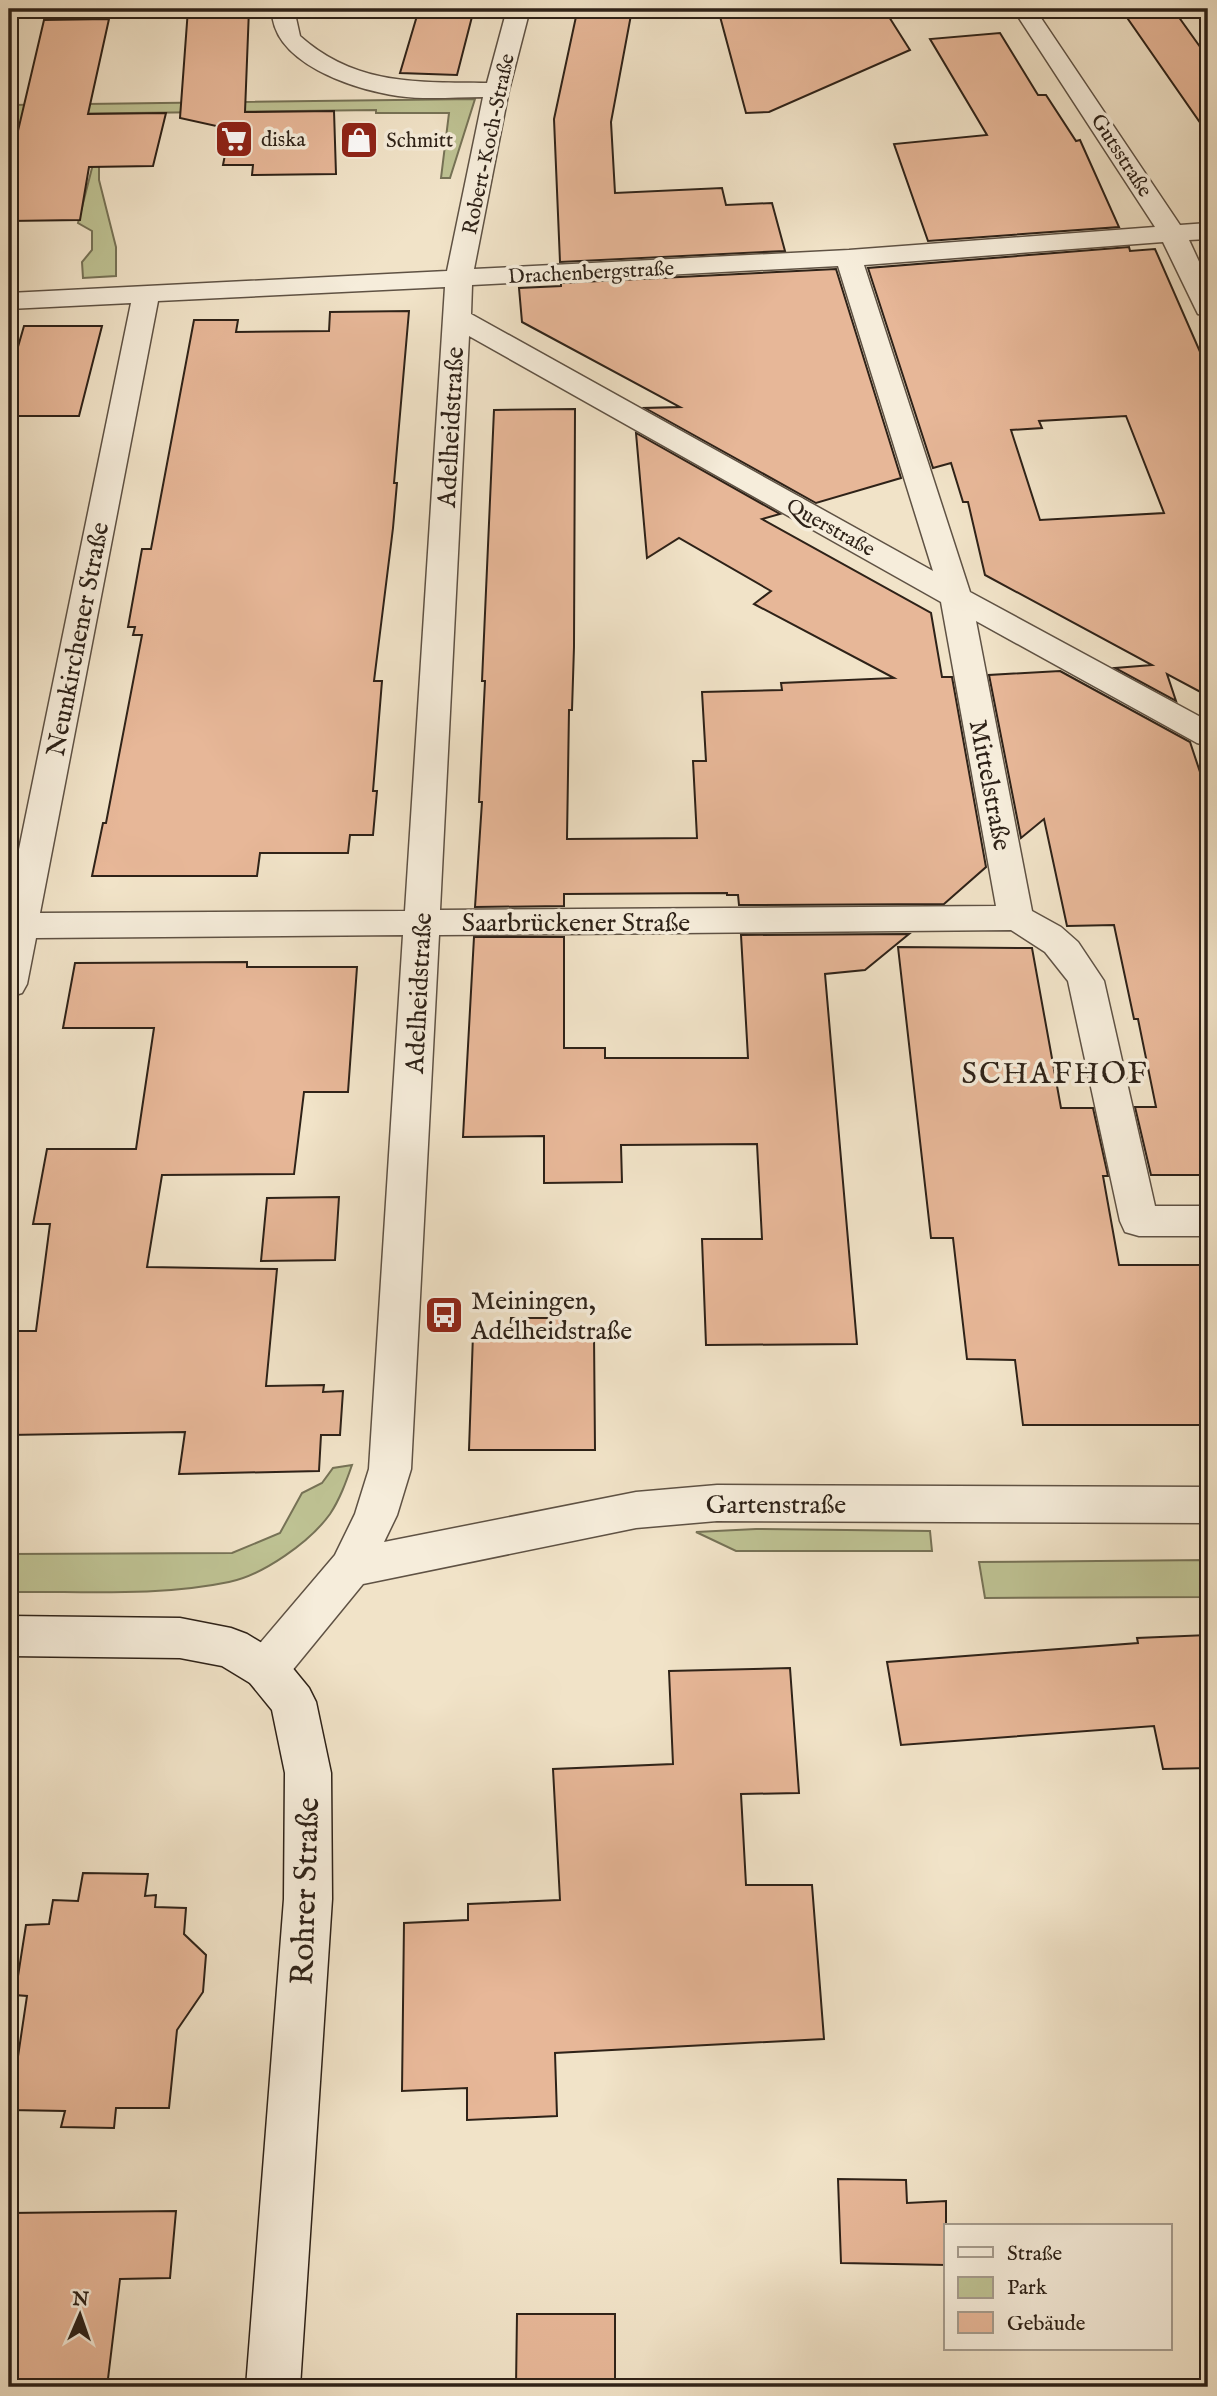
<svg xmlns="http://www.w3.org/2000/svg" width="1217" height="2396" font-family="'IM FELL English',serif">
<rect width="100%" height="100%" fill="#f1e3c8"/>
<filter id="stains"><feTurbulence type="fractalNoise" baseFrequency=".00286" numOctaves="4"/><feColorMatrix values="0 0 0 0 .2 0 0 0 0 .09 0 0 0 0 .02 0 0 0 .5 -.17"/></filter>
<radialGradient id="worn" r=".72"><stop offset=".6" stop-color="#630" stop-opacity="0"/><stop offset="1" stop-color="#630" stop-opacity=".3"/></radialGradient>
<g fill="#bec293" stroke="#767256" stroke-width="2">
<path d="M475,99L450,178H441L449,113H376V110L49,114L99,160V180L116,247V276L83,278L82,262L92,250V231L78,223L93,164L9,165V113L11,105Z"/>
<path d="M352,1465C346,1482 340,1499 330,1514C310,1542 263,1575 229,1582C158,1597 81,1591 9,1592V1554L232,1553L280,1533L302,1493L322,1483L333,1468Z"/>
<path d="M756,1529L930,1531L932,1551H736L696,1532Z"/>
<path d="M1208,1560V1597L985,1598L979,1562Z"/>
</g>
<g fill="#e7b798" stroke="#2e2218" stroke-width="2" fill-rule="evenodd">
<path d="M188,9H249L245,112L334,111L336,174L252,175L253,165H223L230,129L180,118Z"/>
<path d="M419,9H474L457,75L400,73Z"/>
<path d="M718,9H884L910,50L769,112L746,113Z"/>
<path d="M1121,9H1173L1208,58V134Z"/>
<path d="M577,12L631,15L611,122L615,193L722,188L726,205L772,203L785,251L560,262L554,119Z"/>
<path d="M109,19L88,114L166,113L153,166L89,167L80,220L9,221V169L44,20Z"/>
<path d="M1000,33L1038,95H1046L1076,141L1080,140L1119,227L928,241L894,144L987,135L930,39Z"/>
<path d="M1129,247L1130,251L1155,249L1208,370V696L1167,674L1176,701L1115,668L1152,665L985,575L968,502H963L951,463L933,468L868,268ZM1126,416L1164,513L1040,520L1011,430L1042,428L1039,421Z"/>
<path d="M836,269L901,478L816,503L645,408L680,407L522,322L519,288L561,286V283Z"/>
<path d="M409,311L394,483H397L393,528L374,681H382L373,791H377L373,835H350L348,853H260L257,876H92L103,823H106L142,635H133L135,627H128L142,549H151L194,320H238L236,332L329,331L330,312Z"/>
<path d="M24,326H102L79,416H9V378Z"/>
<path d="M575,409L574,647L572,710H569L567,839L697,838L693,761H706L702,692L782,690L781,683L894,678L754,604L771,591L679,538L647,558L636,433L780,514L762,519L931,613L942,677H952L986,867L944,904L739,905L738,895H727V893L564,894V906L475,907L482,802H479L485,681H482L494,410Z"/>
<path d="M1060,671L1190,742L1208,796V1175H1151L1135,1107H1156L1138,1019H1134L1114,925L1067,926L1044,819L1021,838L989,675Z"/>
<path d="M909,934L865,970L825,974L857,1344L706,1345L702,1239H762L757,1144L621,1145L622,1182L544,1183V1136L463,1137L474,937H564V1048H605V1058H748L741,935Z"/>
<path d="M898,947L1032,948L1061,1108H1093L1108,1176H1103L1119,1265H1208V1425H1023L1015,1360L967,1359L953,1238H931Z"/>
<path d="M247,962V967H357L348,1092H304L294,1174L162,1175L147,1267L277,1269L266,1386L324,1385L323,1392L343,1391L340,1435H321L319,1471L179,1474L185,1432L9,1435V1373L16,1331H36L50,1224H33L47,1149H136L154,1028H63L75,963Z"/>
<path d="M339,1197L335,1260L261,1261L267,1198Z"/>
<path d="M511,1318H564V1335H594L595,1450H469L473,1334L510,1333Z"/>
<path d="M1208,1635V1768L1163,1769L1154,1726L901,1745L887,1662L1138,1643L1137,1638Z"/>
<path d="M790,1668L799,1793L741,1794L746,1885H812L824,2039L555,2053L557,2116L467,2120V2088L402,2091L404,1923L468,1920V1904L560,1900L553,1769L673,1764L669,1671Z"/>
<path d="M83,1873L148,1874L145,1896L156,1895L155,1907L186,1908L184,1934L206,1955L203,1992L177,2030L169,2108H116L114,2128L61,2127L65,2111L10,2110L27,1996L15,1995L26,1925L49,1924L53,1900L78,1901Z"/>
<path d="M838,2179L906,2180L907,2203L946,2201V2265L841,2263Z"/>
<path d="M176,2211L170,2278L120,2279L107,2387H9V2213Z"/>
<path d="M517,2314H615V2387H516Z"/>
</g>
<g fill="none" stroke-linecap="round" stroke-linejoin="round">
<defs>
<path id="minor" d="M272,9H294L300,36C356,86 418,82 487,83L507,9H530L509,90L474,269L849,250L1155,227L1013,9H1035L1180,225L1208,223V239L1189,240L1208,281V316L1198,314L1195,308L1163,242L864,265L970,592L1208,721V746L1197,743L976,621L1032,911L1061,927L1078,942L1104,981L1155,1206H1208V1236H1139L1125,1232L1120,1221L1068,981L1045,952L1011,930L439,935L411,1469L397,1515L384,1542L636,1492L717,1485L1208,1487V1523L717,1521L636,1528L363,1584L282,1683L266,1689L250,1683L244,1669L250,1655L335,1555L355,1514L369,1469L403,935L36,938L27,984L22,993L9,997V898L131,303L9,309V293L447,271L483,97C455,97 426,100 398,96C353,89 271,63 272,9ZM838,266L933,571L471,314L472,285ZM445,287L405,911L40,913L158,301ZM469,336L941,602L996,906L440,910Z"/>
<path id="secondary" d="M9,1616L180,1618L231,1628L247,1634L282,1655L309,1688L316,1702L331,1773L332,1899L300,2387H246L284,1899L285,1773L272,1710L250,1683L222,1666L180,1658L9,1656Z"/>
</defs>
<use href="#minor" stroke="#5f5244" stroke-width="3"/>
<use href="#secondary" stroke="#2e2218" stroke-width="3"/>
<use href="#minor" fill="#f6eddb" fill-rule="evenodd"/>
<use href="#secondary" fill="#f6eddb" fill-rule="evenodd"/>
</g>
<defs>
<symbol id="supermarket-square" viewBox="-11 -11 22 22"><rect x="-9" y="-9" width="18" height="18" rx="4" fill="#8f2418" stroke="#f6eddb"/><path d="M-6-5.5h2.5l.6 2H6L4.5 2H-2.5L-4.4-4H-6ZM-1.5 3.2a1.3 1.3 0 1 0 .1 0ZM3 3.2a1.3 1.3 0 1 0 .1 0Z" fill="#fff"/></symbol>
<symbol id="shop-square" viewBox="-11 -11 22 22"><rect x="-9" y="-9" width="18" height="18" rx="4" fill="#8f2418" stroke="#f6eddb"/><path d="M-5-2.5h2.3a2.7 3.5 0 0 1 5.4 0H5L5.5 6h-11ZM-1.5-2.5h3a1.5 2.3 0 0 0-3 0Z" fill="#fff"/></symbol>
<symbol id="bus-square" viewBox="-11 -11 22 22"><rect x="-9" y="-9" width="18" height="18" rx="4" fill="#8f2418" stroke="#f6eddb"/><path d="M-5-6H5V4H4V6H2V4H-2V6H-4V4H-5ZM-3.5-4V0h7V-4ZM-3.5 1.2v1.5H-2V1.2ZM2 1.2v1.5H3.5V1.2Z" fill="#fff"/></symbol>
</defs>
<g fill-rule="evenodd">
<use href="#supermarket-square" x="212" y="117" width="44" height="44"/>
<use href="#shop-square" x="337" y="118" width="44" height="44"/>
<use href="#bus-square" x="422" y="1293" width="44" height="44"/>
</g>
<g text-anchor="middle" stroke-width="7" stroke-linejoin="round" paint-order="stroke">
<g font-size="21" fill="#2e2218" stroke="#f6eddb" text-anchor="start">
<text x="261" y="146">diska</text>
<text x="386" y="147">Schmitt</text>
</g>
<g font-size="21" fill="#2e2218" stroke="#f6eddb">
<text transform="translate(488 144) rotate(-78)" y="7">Robert-Koch-Straße</text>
<text transform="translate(1122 155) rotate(57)" y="7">Gutsstraße</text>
<text transform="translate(591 272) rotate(-3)" y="7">Drachenbergstraße</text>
<text transform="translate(831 527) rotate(29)" y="7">Querstraße</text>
</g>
<g font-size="26" fill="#2e2218" stroke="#f6eddb">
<text transform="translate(450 427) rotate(-87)" y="9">Adelheidstraße</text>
<text transform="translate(77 639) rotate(-79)" y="9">Neunkirchener Straße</text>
<text transform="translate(991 785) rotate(79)" y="9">Mittelstraße</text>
<text x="576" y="931">Saarbrückener Straße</text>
<text transform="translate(418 993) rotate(-87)" y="9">Adelheidstraße</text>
<text x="776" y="1513">Gartenstraße</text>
</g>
<g font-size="26" fill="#2e2218" stroke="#f6eddb" text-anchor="start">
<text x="471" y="1309">Meiningen,<tspan x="471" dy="30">Adelheidstraße</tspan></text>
</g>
<g font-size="30" letter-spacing="2" fill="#2e2218" stroke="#f6eddb">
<text x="1055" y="1083">SCHAFHOF</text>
</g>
<g font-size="32" fill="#2e2218" stroke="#f6eddb">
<text transform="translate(304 1891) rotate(-88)" y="11">Rohrer Straße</text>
</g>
</g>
<rect width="1217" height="2396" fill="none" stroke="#f1e3c8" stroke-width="35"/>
<rect x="10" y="10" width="1196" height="2375" fill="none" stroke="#2e2218" stroke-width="3.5"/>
<rect x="18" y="18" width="1182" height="2361" fill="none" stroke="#2e2218" stroke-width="2"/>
<rect x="944" y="2224" width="228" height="126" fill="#f6eddb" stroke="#a69c8d" stroke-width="2"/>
<rect x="958" y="2247" width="35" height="10" fill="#f6eddb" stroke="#a69c8d" stroke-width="2"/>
<text x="1007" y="2260" font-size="21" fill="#2e2218">Straße</text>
<rect x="958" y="2277" width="35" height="21" fill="#bec293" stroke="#a69c8d" stroke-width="2"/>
<text x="1007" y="2294" font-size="21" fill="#2e2218">Park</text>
<rect x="958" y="2312" width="35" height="21" fill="#e7b798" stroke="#a69c8d" stroke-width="2"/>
<text x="1007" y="2330" font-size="21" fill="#2e2218">Gebäude</text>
<g transform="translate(80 2315) rotate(2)" stroke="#f6eddb" stroke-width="5" paint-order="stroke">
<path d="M0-5L12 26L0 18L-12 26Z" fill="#2e2218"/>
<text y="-10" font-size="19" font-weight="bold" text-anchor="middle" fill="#2e2218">N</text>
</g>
<rect width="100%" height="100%" filter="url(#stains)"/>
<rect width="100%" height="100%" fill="url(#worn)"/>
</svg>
